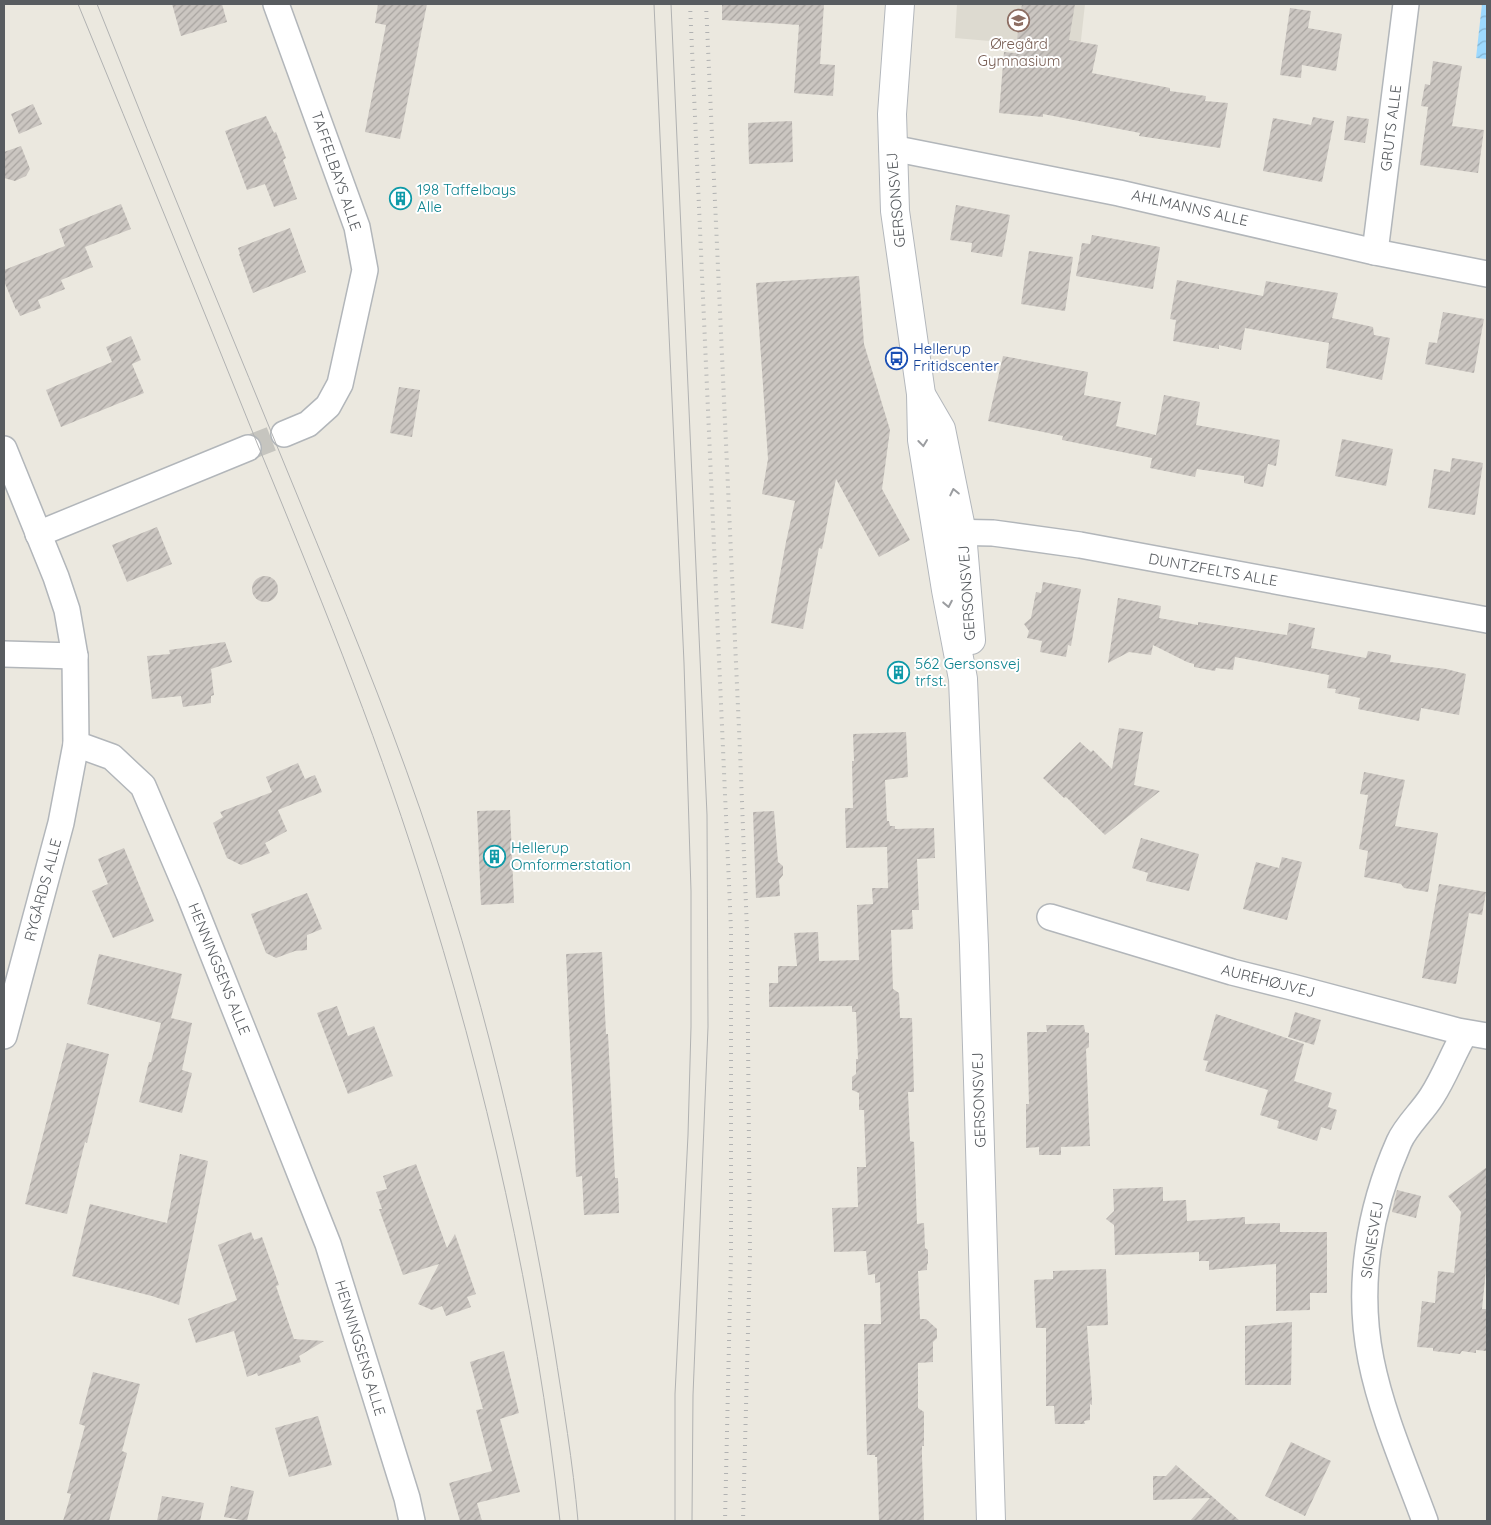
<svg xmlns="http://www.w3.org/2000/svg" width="1491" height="1525" font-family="Quicksand,sans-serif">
<defs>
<pattern id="water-waves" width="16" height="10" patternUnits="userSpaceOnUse" patternTransform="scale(1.25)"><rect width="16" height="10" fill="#9dd9fe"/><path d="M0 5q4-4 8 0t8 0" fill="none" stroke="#83b3d1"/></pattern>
<pattern id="building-hatch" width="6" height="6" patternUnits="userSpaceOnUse" patternTransform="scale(1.25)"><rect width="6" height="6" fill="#cbc6c1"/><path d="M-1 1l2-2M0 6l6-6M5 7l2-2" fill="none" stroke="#a8a4a0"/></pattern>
</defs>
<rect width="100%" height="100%" fill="#ebe8df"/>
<path fill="#dddad0" d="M957,4H1085L1080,49L955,38Z"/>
<path fill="url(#water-waves)" d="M1482,4H1487V59L1476,58Z"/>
<g fill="url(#building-hatch)">
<path d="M172,4H222L227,22L181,36Z"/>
<path d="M378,4H427L400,139L365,132L386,25L375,23Z"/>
<path d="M722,4H824L820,64L835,65L833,96L794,93L799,25L722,20Z"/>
<path d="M1022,4H1075L1069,40L1098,45L1092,73L1170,88V91L1206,96L1205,101L1228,103L1220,148L1139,136L1140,133L1043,114V117L999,113L1004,52L1015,53Z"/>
<path d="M1290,8L1311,11L1308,28L1342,34L1336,71L1302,65L1301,78L1280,75Z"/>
<path d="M1433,61L1462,66L1452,126L1484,130L1478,173L1420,165L1428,107L1421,106L1425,84L1430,85Z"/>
<path d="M33,104L42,124L19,134L11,114Z"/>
<path d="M266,116L274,133L276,132L286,158L283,160L297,199L274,207L265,184L247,190L225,131Z"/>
<path d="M1347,116L1369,119L1365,143L1344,140Z"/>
<path d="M1313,117L1334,121L1322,182L1263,171L1273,118L1311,125Z"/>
<path d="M792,121L793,162L749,164L748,123Z"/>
<path d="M21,146L30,169L26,176L15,181L4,178V152Z"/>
<path d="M121,204L131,229L85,247L93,267L61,280L65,289L38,300L41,308L20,316L17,309L16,310L4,281V270L65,246L59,229Z"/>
<path d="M956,205L1010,215L1002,257L971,252L972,243L950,240Z"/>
<path d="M290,228L306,272L253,293L239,254H240L238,248Z"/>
<path d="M1092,235L1160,247L1153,289L1076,276L1082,243L1090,244Z"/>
<path d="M1029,251L1073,257L1065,311L1021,304Z"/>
<path d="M859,276L864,344L890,430L882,489L910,540L879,557L836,479L822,549L819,548L803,629L771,623L786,542L795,501L762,494L768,459L756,283Z"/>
<path d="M1177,280L1263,296L1266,281L1338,293L1332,318L1373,327L1374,335L1390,338L1382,380L1326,368L1329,343L1245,328L1241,350L1219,345V349L1173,341L1176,320L1170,319Z"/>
<path d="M1443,312L1484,319L1474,373L1425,364L1429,342L1437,343Z"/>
<path d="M131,336L141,360L132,364L144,393L61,427L46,390L112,362L106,347Z"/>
<path d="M1003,356L1088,372L1084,395L1121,402L1116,426L1156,435L1164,395L1200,402L1196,425L1280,440L1276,466L1268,464L1263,487L1244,483V476L1197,469L1195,477L1150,468L1152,458L1062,440L1063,436L988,421Z"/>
<path d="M399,387L420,390L412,437L390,433Z"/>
<path d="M1342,439L1393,449L1386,486L1335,476Z"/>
<path d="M1452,458L1483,463L1475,515L1428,508L1434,469L1450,472Z"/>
<path d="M157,527L172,564L127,582L112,545Z"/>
<circle cx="265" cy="589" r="13"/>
<path d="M1043,582L1081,589L1071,646L1068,645L1066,657L1040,652L1042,641L1027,638L1029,631L1024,624L1031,618L1036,592L1041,593Z"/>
<path d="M1118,598L1161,606L1159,618L1198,625V622L1287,635L1289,623L1315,628L1311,648L1366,658L1368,651L1391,655L1390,662L1446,669L1466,674L1459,715L1421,708L1419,721L1358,709L1360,698L1335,693L1336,689L1327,688L1329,675L1235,657L1233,670L1216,668L1215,671L1194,667V664L1187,662L1153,645L1151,655L1129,652L1108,663Z"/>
<path d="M225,642L232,662L211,669L214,695L211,696V703L183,707L181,696L152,699L147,656L170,654L169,650Z"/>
<path d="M1119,728L1143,732L1134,785L1160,791L1105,835L1066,797L1064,798L1043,778L1080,742L1091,752L1093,750L1112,769Z"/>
<path d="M906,732L908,777L885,780L887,821H889L890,826H895V829L934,828L935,858L917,859L919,910H912L913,929L891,930L893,989L899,993L900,1018H912L914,1092H908L910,1141L914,1142L917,1224L924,1223L925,1248L928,1250V1263L927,1265V1270L918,1271L920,1319H926L937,1329V1338L933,1342V1362L918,1363V1408L924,1412V1446H922V1456L924,1521H879L877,1457H875V1455H867L864,1324H881L880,1282L875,1283V1274L868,1275L866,1251L834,1252L832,1208L858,1207L857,1167H866L864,1110H859V1093L852,1090V1077L856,1074V1059H858L856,1012H852V1006L769,1007V983H778V966H797L794,933L818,932L819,961L859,960L857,905L873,904L872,888H888L887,847L846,848L845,808H853L852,761H854L853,734Z"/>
<path d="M298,763L305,779L315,775L322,792L278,810L287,831L265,843L270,853L241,865L227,858L213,823L223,817L220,812L272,792L266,777Z"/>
<path d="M1364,772L1405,780L1395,826L1438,833L1428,892L1404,888L1401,884L1364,877L1368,851L1359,849L1368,795L1360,794Z"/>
<path d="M510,810L514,903L481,905L477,811Z"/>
<path d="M774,811L778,862L783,866V875L779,880L780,896L756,898L753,812Z"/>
<path d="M1141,838L1199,854L1189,891L1146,881L1148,873L1132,868Z"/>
<path d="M124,848L154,921L113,938L92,891L108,884L98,859Z"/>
<path d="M1282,857L1302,862L1287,920L1243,909L1256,862L1279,868Z"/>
<path d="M1439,884L1486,892L1482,915L1469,913L1456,984L1422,978Z"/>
<path d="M307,893L322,929L307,935V950L295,951L276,958L266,953L251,914Z"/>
<path d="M602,952L606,1034H608L615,1178H618L619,1213L584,1215L582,1176L576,1177L566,954Z"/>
<path d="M99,954L182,974L171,1018L192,1023L182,1070L192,1073L182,1113L139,1102L149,1062H151L161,1023L87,1004Z"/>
<path d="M337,1006L348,1036L374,1026L393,1076L348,1094L317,1013Z"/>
<path d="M1295,1012L1321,1020L1314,1045L1288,1037Z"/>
<path d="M1216,1014L1304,1044L1294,1081L1332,1093L1328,1107L1337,1110L1331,1130L1321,1127L1317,1141L1277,1128L1279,1121L1260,1115L1268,1090L1205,1071L1208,1061L1203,1060Z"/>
<path d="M1046,1025H1084L1085,1032L1089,1033V1047L1086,1049L1090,1146L1061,1147V1155H1039V1147L1026,1148V1104H1029L1027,1032H1047Z"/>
<path d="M67,1043L109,1054L87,1143L85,1142L67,1214L25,1204Z"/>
<path d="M180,1154L208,1161L179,1305L152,1296L72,1276L90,1204L167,1223Z"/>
<path d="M416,1164L447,1248L455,1234L476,1294L467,1297L471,1307L446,1316L442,1306L432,1310L418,1304L439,1264L403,1275L379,1209H382L376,1192L387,1189L383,1176Z"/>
<path d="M1487,1167V1260L1482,1309H1487V1351L1476,1350V1353L1462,1351L1460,1354L1433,1351V1348L1417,1347L1422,1301L1435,1303L1438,1271L1454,1273L1461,1212L1448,1196Z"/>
<path d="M1163,1187V1201L1186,1200L1187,1221L1245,1217V1224L1280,1223V1232H1327V1293H1310V1310L1276,1311V1264L1209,1270V1261H1199V1252L1115,1255L1114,1225L1106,1219L1114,1211L1113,1189Z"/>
<path d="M1397,1190L1421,1196L1416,1218L1392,1212Z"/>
<path d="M251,1232L254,1240L262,1237L279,1285L276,1286L294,1339L324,1341L299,1356L301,1362L258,1376L257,1373L247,1377L234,1331L196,1343L188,1319L237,1300L218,1245Z"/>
<path d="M1106,1269L1108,1325L1087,1326L1092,1399V1405L1090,1404V1420L1084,1421L1085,1424H1055L1054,1406H1046V1328H1036L1034,1280L1053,1279V1271Z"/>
<path d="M1292,1322L1291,1385H1245V1326Z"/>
<path d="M504,1351L519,1413L500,1419L520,1492L477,1503L482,1521H460L449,1483L492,1471L476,1410L483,1409L470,1362Z"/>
<path d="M93,1372L140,1384L122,1451L127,1453L109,1521H63L71,1494L67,1493L85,1426L79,1424Z"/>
<path d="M318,1416L332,1465L289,1477L275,1428Z"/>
<path d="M1291,1442L1331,1461L1305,1516L1265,1496Z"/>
<path d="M1176,1465L1214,1498L1240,1521H1190L1210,1498L1153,1500V1476H1166Z"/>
<path d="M231,1486L254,1491L247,1521L224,1517Z"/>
<path d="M162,1496L204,1503L200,1521H157Z"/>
</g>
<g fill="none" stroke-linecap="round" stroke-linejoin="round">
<path stroke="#c6c5bf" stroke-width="25" stroke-dasharray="25 12" stroke-linecap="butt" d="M248,448L284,434"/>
<defs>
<g id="street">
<path d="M276,4L357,227L365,270L340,384L328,406L308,424L284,434"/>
<path d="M892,148L1119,193L1375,252L1487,274"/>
<path d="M1375,252L1406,4"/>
<path d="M4,449L56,577L67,610L75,656L76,744L112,757L143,786L189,894L328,1244L407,1498L412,1521"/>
<path d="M942,532L993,533L1080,545L1487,620"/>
<path d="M38,534L248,448"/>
<path d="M4,654L75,656"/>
<path d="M1050,917L1232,972L1292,987L1458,1031L1487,1036"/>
<path d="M4,1036L61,823L76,744"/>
<path d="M1425,1521C1406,1469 1382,1415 1371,1360C1356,1286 1369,1210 1399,1142C1406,1126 1422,1112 1432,1096C1445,1076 1453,1053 1465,1033"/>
</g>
<g id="secondary">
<path d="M900,4L892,114L895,211L921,394L922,440L946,590L963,679L974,945L991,1521"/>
<path d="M923,398L941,429L962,533L971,640"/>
</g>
</defs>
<use href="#street" stroke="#b2b6ba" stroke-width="28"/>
<use href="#secondary" stroke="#b3b7bc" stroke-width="30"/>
<use href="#street" stroke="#fff" stroke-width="25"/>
<use href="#secondary" stroke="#fff" stroke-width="28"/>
<g stroke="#b1b2b2" stroke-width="1">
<path d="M78,4C138,150 198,296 257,443C315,584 373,725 419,871C486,1082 536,1301 560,1521"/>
<path d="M97,4C163,171 232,336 300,502C342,604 384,705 420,809C480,983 524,1164 554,1346C563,1404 573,1463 578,1521"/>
<path d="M654,4L684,663L691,891V1027L688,1135L675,1394V1521"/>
<path d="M671,4L707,815L708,1027L693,1395L692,1521"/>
</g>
<g stroke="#b1b2b2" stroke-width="4" stroke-dasharray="1 6" stroke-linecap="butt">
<path d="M690,4L731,929V1254L725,1521"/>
<path d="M706,4L740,751L747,931L750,1255L743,1521"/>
</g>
</g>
<defs><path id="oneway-chevron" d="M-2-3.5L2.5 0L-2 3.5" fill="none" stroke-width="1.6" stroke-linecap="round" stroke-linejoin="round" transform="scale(1.25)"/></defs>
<g stroke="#9b9da0">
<use href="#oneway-chevron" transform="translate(923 443) rotate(83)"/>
<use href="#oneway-chevron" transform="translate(954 492) rotate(-102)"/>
<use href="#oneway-chevron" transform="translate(948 604) rotate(79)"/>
</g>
<defs>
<symbol id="school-ring" viewBox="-11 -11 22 22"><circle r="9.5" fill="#fff" stroke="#8d6e63" stroke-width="1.5"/><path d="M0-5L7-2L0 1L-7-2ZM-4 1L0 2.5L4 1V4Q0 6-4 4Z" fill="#8d6e63"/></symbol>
<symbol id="building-ring" viewBox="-11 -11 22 22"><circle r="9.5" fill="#fff" stroke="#0f9aa8" stroke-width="1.5"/><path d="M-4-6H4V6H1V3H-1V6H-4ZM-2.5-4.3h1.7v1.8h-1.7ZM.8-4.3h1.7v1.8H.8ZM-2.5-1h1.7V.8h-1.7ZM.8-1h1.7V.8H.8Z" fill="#0f9aa8"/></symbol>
<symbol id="bus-ring" viewBox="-11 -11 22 22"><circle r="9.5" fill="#fff" stroke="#1a4fb4" stroke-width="1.5"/><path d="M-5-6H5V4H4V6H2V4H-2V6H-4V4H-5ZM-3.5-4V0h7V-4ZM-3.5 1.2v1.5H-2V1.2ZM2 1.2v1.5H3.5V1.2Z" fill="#1a4fb4"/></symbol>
</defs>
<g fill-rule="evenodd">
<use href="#school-ring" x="1006" y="8" width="25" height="25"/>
<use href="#building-ring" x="388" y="186" width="25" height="25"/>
<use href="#bus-ring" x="884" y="346" width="25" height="25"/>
<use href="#building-ring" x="886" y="660" width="25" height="25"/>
<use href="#building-ring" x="482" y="844" width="25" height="25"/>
</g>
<g text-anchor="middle" stroke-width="4" stroke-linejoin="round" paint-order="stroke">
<g font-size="15" fill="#785e54" stroke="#fff">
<text x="1019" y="49">Øregård<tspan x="1019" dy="17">Gymnasium</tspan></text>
</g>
<g font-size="15" fill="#585c60" stroke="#fff">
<text transform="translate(1391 128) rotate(-83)" y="5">GRUTS ALLE</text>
<text transform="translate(336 171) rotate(71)" y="5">TAFFELBAYS ALLE</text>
<text transform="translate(896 200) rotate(-95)" y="5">GERSONSVEJ</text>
<text transform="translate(1190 208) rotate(13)" y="5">AHLMANNS ALLE</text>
<text transform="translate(1213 570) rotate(10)" y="5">DUNTZFELTS ALLE</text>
<text transform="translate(967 593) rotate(-94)" y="5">GERSONSVEJ</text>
<text transform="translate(43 890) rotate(-75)" y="5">RYGÅRDS ALLE</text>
<text transform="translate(219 969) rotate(68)" y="5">HENNINGSENS ALLE</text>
<text transform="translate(1268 981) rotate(14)" y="5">AUREHØJVEJ</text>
<text transform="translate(979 1100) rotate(-92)" y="5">GERSONSVEJ</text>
<text transform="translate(1372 1240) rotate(-81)" y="5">SIGNESVEJ</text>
<text transform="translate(360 1348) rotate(73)" y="5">HENNINGSENS ALLE</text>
</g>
<g font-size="15" fill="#0d838f" stroke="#fff" text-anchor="start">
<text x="417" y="195">198 Taffelbays<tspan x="417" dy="17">Alle</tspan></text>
<text x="915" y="669">562 Gersonsvej<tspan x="915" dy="17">trfst.</tspan></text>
<text x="511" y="853">Hellerup<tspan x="511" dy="17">Omformerstation</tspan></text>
</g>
<g font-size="15" fill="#164399" stroke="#fff" text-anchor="start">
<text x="913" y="354">Hellerup<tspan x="913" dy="17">Fritidscenter</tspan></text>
</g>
</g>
<rect width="1491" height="1525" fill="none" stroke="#585c60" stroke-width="10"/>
</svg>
